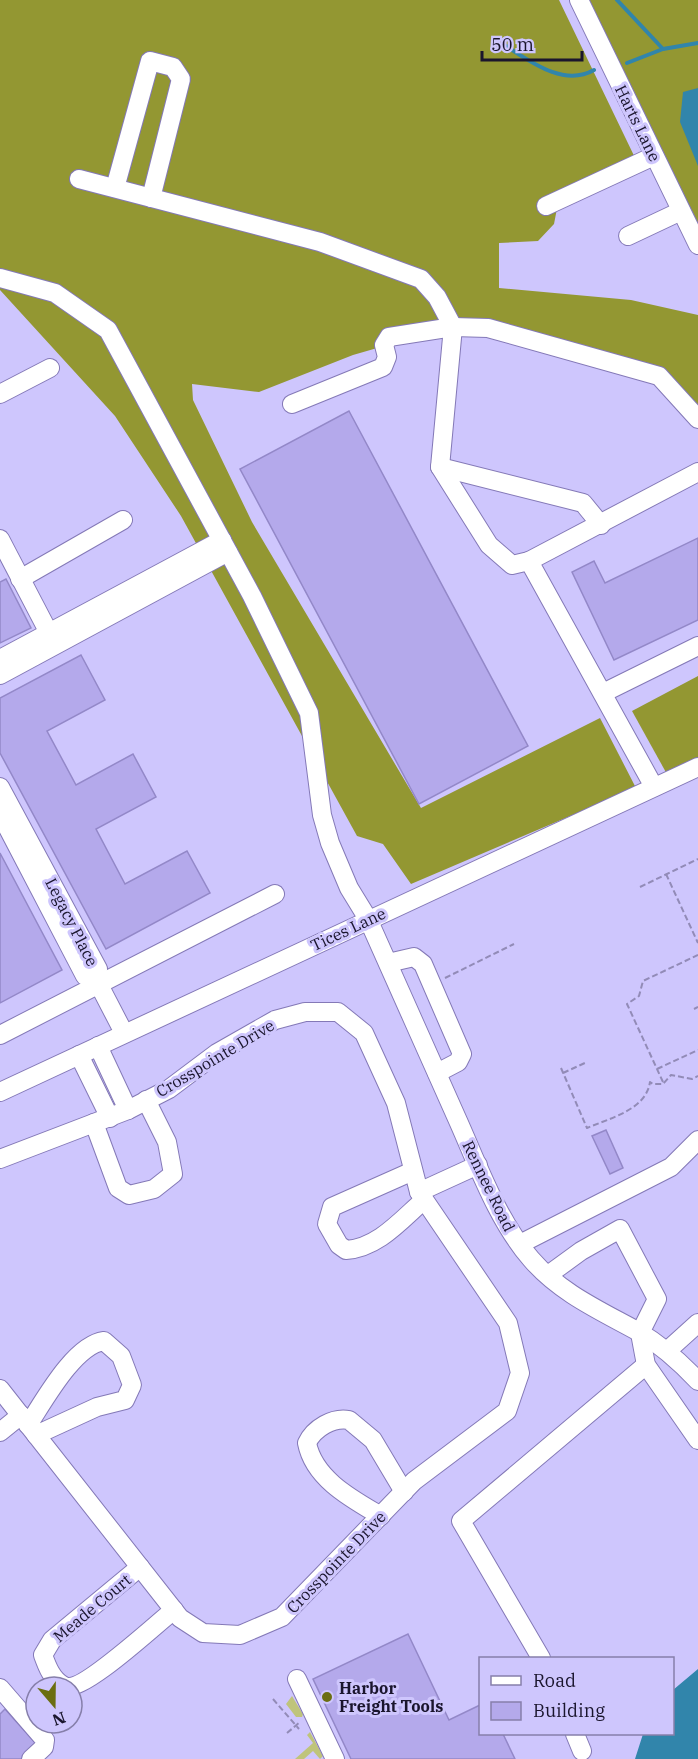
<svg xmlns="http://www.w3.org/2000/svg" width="698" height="1759" font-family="'IBM Plex Serif',serif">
<rect width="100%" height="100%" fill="#cec6fd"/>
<g fill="#bfc47b">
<path d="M292,1696L303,1714L302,1717H296L286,1704Z"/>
<path d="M310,1732L323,1756L320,1759L313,1751L304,1759H295L313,1743L307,1735Z"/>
</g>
<g fill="#939732">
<path d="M0,0H559L638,164L560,193L554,224L538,241L499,243V288L631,300L698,315V413L657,369L485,326L398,342L353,355L259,392L192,384L193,400L252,522L421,808L600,718L636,788L411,884L383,844L357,836L181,516L115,416L0,290Z"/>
<path d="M579,0H698V245Z"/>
<path d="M698,676V761L668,776L632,711Z"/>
</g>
<g fill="#3185ab">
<path d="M698,88V166L680,122L683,92Z"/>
<path d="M698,1669V1759H635L643,1734H672L673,1690Z"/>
</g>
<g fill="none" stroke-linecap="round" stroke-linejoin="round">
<g stroke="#3185ab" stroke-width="4">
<path d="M617,0L663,49"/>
<path d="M506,46C531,62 564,87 594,70"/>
<path d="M627,63L663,49L698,43"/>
</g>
</g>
<g fill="#b4a9eb" stroke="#9388c8" stroke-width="1.5">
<path d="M349,411L528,746L419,804L240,469Z"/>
<path d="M698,538V620L614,660L572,572L594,561L605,583Z"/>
<path d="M6,579L31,628L0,643V582Z"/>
<path d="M81,655L105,700L47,731L76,785L133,754L156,797L96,829L125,884L187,851L210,893L106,949L0,753V698Z"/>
<path d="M0,853L62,970L0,1003Z"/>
<path d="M606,1130L623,1168L610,1174L592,1136Z"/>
<path d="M408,1634L449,1720L480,1705V1734H503L515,1759H351L313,1679Z"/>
<path d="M5,1709L38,1746L23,1759H0V1714Z"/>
</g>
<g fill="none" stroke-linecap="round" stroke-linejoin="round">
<defs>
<g id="minor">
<path d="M579,0L698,245"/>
<path d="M79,179L320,242L421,279L437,297L453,327L440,467L489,545L512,565L529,561"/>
<path d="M115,188L150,61L173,67L181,79L151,198"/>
<path d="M546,206L654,156"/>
<path d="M628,236L681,211"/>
<path d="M0,278L55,293L108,330L252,596L309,713L322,815L330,843L349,888L368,919C399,987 428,1055 459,1123C479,1168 498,1221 531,1259C560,1293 601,1311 639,1332C661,1345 681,1363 698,1381"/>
<path d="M0,394L50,368"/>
<path d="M292,404L383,367L387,357L384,345L389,337L453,327L488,328L659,376L698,419"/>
<path d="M440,467L583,503L601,525"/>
<path d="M0,539L49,633"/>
<path d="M20,579L123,520"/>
<path d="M0,659L222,540"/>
<path d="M0,675L228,552"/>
<path d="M603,693L698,646"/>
<path d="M0,787L98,969L97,981"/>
<path d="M654,787L529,561L698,472"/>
<path d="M0,813L85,976L97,981"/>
<path d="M388,963L414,957L423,964L462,1054L458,1062L437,1073"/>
<path d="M97,981L124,1033"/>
<path d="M0,1035L275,894"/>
<path d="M98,1046L128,1110"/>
<path d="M79,1055L110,1118"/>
<path d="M0,1092L698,767"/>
<path d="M94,1123L118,1188L129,1195L154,1189L173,1174L167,1142L146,1100"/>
<path d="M0,1159L128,1110L169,1089L217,1053L275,1020L305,1012H338L364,1033L396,1103L419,1192L508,1323L520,1373L507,1411L414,1481L282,1617L240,1635L203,1633L180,1618L0,1389"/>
<path d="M413,1171L332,1207L327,1224L339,1245L346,1250C378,1248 401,1220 424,1200"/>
<path d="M419,1192L478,1165"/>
<path d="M520,1244L671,1167L698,1140"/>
<path d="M548,1275L581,1251L620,1229L657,1299L640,1333L646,1365L698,1440"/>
<path d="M667,1351L698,1323"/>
<path d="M28,1425C44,1401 74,1345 104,1341L121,1356L132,1385L125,1400L97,1407L36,1435"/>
<path d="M0,1432L21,1415"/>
<path d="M381,1516C352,1499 314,1479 307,1443C314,1428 333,1417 349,1420L373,1440L404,1492"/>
<path d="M140,1567L52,1640L43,1655C47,1666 52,1680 64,1686C82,1694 157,1623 174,1610"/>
<path d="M541,1658L461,1521L646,1365"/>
<path d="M297,1679L335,1759"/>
<path d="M0,1688L45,1740L44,1747L31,1759"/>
<path d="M575,1734L582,1751"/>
</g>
</defs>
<use href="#minor" stroke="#8479b7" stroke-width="20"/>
<g stroke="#928bb7" stroke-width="2" stroke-dasharray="6 3" stroke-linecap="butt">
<path d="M666,874L698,943"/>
<path d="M640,887L698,859"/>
<path d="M445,978L514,944"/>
<path d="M694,1009L698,1007"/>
<path d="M561,1068L587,1128C610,1118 646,1110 650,1082L653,1084H663L671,1075L692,1079L698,1076"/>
<path d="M657,1069L698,1050"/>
<path d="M563,1073L587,1062"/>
<path d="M663,1082L627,1004L639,996L643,981L698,955"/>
<path d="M273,1699L299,1729"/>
<path d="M287,1733L300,1722"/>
</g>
<use href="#minor" stroke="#fff" stroke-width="18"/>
</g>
<circle fill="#6b6e11" stroke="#cec6fd" stroke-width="2" cx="327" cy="1697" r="6"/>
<g text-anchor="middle" stroke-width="6" stroke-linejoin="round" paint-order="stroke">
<g font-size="16" fill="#1a152d" stroke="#cec6fd">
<text transform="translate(638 123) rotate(64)" y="6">Harts Lane</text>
<text transform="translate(72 922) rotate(63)" y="6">Legacy Place</text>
<text transform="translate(348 929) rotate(-25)" y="6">Tices Lane</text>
<text transform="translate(215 1058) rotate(-31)" y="6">Crosspointe Drive</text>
<text transform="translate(489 1186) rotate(64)" y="6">Rennee Road</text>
<text transform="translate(336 1562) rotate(-46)" y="6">Crosspointe Drive</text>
<text transform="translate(92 1608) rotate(-40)" y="6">Meade Court</text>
</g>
<g font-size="16" font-weight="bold" fill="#1a152d" stroke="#cec6fd" text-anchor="start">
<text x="339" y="1694">Harbor<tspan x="339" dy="18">Freight Tools</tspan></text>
</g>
</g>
<rect x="479" y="1657" width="195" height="78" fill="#cec6fd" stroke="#867faa" stroke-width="1.5"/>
<rect x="491" y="1676" width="30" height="9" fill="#ffffff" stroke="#867faa" stroke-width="1.5"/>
<text x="533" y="1687" font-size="18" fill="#1a152d">Road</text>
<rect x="491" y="1702" width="30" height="18" fill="#b4a9eb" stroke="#867faa" stroke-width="1.5"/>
<text x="533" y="1717" font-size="18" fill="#1a152d">Building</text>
<g transform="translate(54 1705) rotate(160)"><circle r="28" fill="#cec6fd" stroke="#867faa" stroke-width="1.5"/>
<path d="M0-4.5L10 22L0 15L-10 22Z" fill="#6b6e11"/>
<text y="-9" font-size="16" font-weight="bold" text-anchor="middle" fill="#1a152d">N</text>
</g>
<path d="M482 51v9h100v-9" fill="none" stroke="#1a152d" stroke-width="3"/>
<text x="491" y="51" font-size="18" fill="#1a152d" stroke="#cec6fd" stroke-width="4.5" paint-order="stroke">50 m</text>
</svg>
